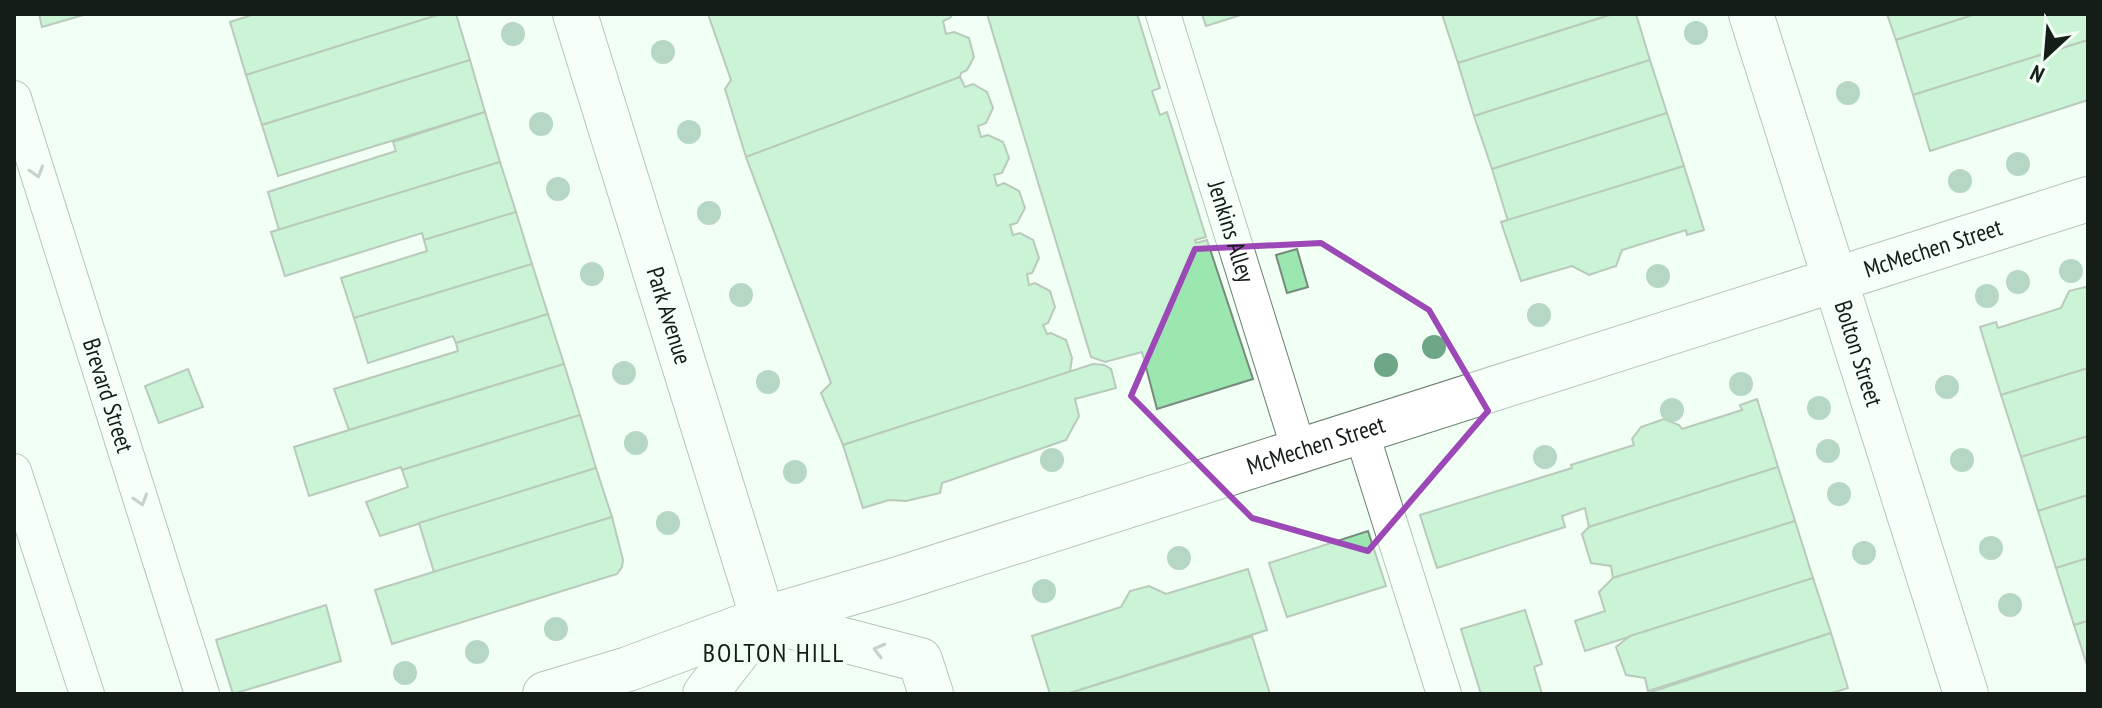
<svg xmlns="http://www.w3.org/2000/svg" width="2102" height="708" font-family="'PT Sans Narrow',sans-serif">
<rect width="100%" height="100%" fill="#f1fff4"/>
<g fill="#9ce6b0" stroke="#768b7b" stroke-width="2">
<path d="M39,14H87L42,27Z"/>
<path d="M255,14H441L246,75L230,22Z"/>
<path d="M441,14H456L470,60L262,125L246,75Z"/>
<path d="M708,14H953L950,18L943,21L946,34L954,32L969,38L974,57L967,70L961,73L960,77L746,157L725,89L731,80Z"/>
<path d="M987,14H1137L1160,88L1152,91L1160,115L1167,112L1206,237L1195,240L1196,243L1207,240L1253,379L1157,409L1142,352L1105,362L1091,357Z"/>
<path d="M1202,14H1244L1206,26Z"/>
<path d="M1442,14H1613L1458,63Z"/>
<path d="M1613,14H1636L1650,60L1474,116L1458,63Z"/>
<path d="M1887,14H1976L1896,40Z"/>
<path d="M1976,14H2088V40L1913,95L1896,40Z"/>
<path d="M2088,40V100L1930,151L1913,95Z"/>
<path d="M470,60L485,112L278,176L262,125Z"/>
<path d="M1650,60L1667,113L1492,169L1474,116Z"/>
<path d="M960,77L965,87L973,84L987,92L993,108L986,123L978,126L981,137L988,135L1003,142L1009,158L1002,173L994,175L997,186L1004,183L1019,191L1025,208L1017,223L1010,225L1013,235L1020,233L1033,240L1039,258L1032,273L1027,274L1029,285L1035,283L1050,291L1055,307L1048,323L1043,325L1047,334L1051,333L1066,340L1072,358L1070,372L843,445L821,393L831,383L746,157Z"/>
<path d="M485,112L500,162L279,230L268,192L396,151L393,142Z"/>
<path d="M1667,113L1684,166L1508,221L1492,169Z"/>
<path d="M500,162L516,212L424,240L422,233L285,276L271,232Z"/>
<path d="M1684,166L1704,230L1687,235L1686,230L1622,250L1616,266L1589,275L1572,266L1521,281L1501,222Z"/>
<path d="M516,212L532,264L354,318L341,278L427,251L424,240Z"/>
<path d="M1297,249L1308,287L1287,293L1276,255Z"/>
<path d="M532,264L548,314L456,343L453,336L368,363L354,318Z"/>
<path d="M2085,287L2088,288V368L2001,395L1980,327L1996,322L1998,328L2061,308L2069,291Z"/>
<path d="M548,314L564,364L349,430L334,389L458,351L456,343Z"/>
<path d="M564,364L580,415L402,470L401,467L309,496L294,447Z"/>
<path d="M1093,364L1104,365L1111,369L1116,388L1075,399L1079,416L1066,440L942,483L940,493L906,501L889,500L863,508L843,445Z"/>
<path d="M2088,368V436L2021,457L2001,395Z"/>
<path d="M188,369L203,407L159,423L145,386Z"/>
<path d="M1757,399L1778,467L1589,527L1585,508L1562,516L1565,527L1437,568L1420,515L1572,468L1571,465L1634,445L1632,439L1641,427L1664,419L1679,425L1682,429L1742,410L1740,405Z"/>
<path d="M580,415L596,468L380,536L366,502L408,487L402,470Z"/>
<path d="M2088,436V495L2038,511L2021,457Z"/>
<path d="M1778,467L1795,521L1613,578L1611,566L1591,563L1582,534L1589,527Z"/>
<path d="M596,468L612,517L434,572L419,523Z"/>
<path d="M2088,495V558L2056,568L2038,511Z"/>
<path d="M612,517L623,560L622,567L617,574L392,644L375,590Z"/>
<path d="M1795,521L1813,578L1585,651L1575,621L1605,611L1599,592L1613,578Z"/>
<path d="M1368,531L1386,586L1287,617L1269,563Z"/>
<path d="M2088,558V621L2074,625L2056,568Z"/>
<path d="M1248,569L1267,630L1067,694H1050L1032,636L1121,607L1130,591L1149,586L1166,594Z"/>
<path d="M1813,578L1831,633L1648,691L1645,678L1626,675L1616,647L1630,636Z"/>
<path d="M326,605L341,661L233,694L216,640Z"/>
<path d="M1525,610L1542,664L1534,667L1542,694H1481L1461,629Z"/>
<path d="M2088,621V668L2074,625Z"/>
<path d="M1831,633L1848,688L1829,694H1645Z"/>
<path d="M1252,636L1270,694H1067Z"/>
</g>
<g fill="none" stroke-linecap="round" stroke-linejoin="round">
<defs>
<g id="lane">
<path id="s1" d="M1163,14L1299,450"/>
<path id="s2" d="M14,98L202,694"/>
<path d="M1361,431L1444,694"/>
<path d="M14,471L87,694"/>
</g>
<g id="street">
<path id="s3" d="M1751,14L1966,694"/>
</g>
<g id="secondary">
<path id="s4" d="M575,14L763,619"/>
<path d="M763,619L920,660L931,694"/>
<path id="s5" d="M545,694L628,669L763,619L895,580L2088,199"/>
<path d="M705,694L763,619"/>
</g>
</defs>
<use href="#lane" stroke="#6d8272" stroke-width="36"/>
<use href="#street" stroke="#6d8272" stroke-width="46"/>
<use href="#secondary" stroke="#6d8272" stroke-width="46"/>
<use href="#lane" stroke="#fff" stroke-width="34"/>
<use href="#street" stroke="#fff" stroke-width="44"/>
<use href="#secondary" stroke="#fff" stroke-width="44"/>
</g>
<g fill="#6ea687">
<circle cx="1696" cy="33" r="12"/>
<circle cx="513" cy="34" r="12"/>
<circle cx="663" cy="52" r="12"/>
<circle cx="1848" cy="93" r="12"/>
<circle cx="541" cy="124" r="12"/>
<circle cx="689" cy="132" r="12"/>
<circle cx="2018" cy="164" r="12"/>
<circle cx="1960" cy="181" r="12"/>
<circle cx="558" cy="189" r="12"/>
<circle cx="709" cy="213" r="12"/>
<circle cx="2071" cy="271" r="12"/>
<circle cx="592" cy="274" r="12"/>
<circle cx="1658" cy="276" r="12"/>
<circle cx="2018" cy="282" r="12"/>
<circle cx="741" cy="295" r="12"/>
<circle cx="1987" cy="296" r="12"/>
<circle cx="1539" cy="315" r="12"/>
<circle cx="1434" cy="347" r="12"/>
<circle cx="1386" cy="365" r="12"/>
<circle cx="624" cy="373" r="12"/>
<circle cx="768" cy="382" r="12"/>
<circle cx="1741" cy="384" r="12"/>
<circle cx="1947" cy="387" r="12"/>
<circle cx="1819" cy="408" r="12"/>
<circle cx="1672" cy="410" r="12"/>
<circle cx="636" cy="443" r="12"/>
<circle cx="1828" cy="451" r="12"/>
<circle cx="1545" cy="457" r="12"/>
<circle cx="1052" cy="460" r="12"/>
<circle cx="1962" cy="460" r="12"/>
<circle cx="795" cy="472" r="12"/>
<circle cx="1839" cy="494" r="12"/>
<circle cx="668" cy="523" r="12"/>
<circle cx="1991" cy="548" r="12"/>
<circle cx="1864" cy="553" r="12"/>
<circle cx="1179" cy="558" r="12"/>
<circle cx="1044" cy="591" r="12"/>
<circle cx="2010" cy="605" r="12"/>
<circle cx="556" cy="629" r="12"/>
<circle cx="477" cy="652" r="12"/>
<circle cx="405" cy="673" r="12"/>
</g>
<defs><path id="oneway-chevron" d="M-2-3.5L2.5 0L-2 3.5" fill="none" stroke-width="1.6" stroke-linecap="round" stroke-linejoin="round" transform="scale(2)"/></defs>
<g stroke="#969997">
<use href="#oneway-chevron" transform="translate(37 172) rotate(73)"/>
<use href="#oneway-chevron" transform="translate(141 500) rotate(73)"/>
<use href="#oneway-chevron" transform="translate(879 650) rotate(-165)"/>
</g>
<path d="M0 0H2102V708H0ZM1321,243L1429,310L1488,411L1368,551L1252,518L1131,396L1195,249Z" fill="#f1fff4" fill-opacity=".55" fill-rule="evenodd"/>
<path fill="none" stroke="#9c48b7" stroke-width="6" stroke-linejoin="round" d="M1321,243L1429,310L1488,411L1368,551L1252,518L1131,396L1195,249Z"/>
<g text-anchor="middle" stroke-width="8" stroke-linejoin="round" paint-order="stroke">
<g font-size="24" fill="#151d17" stroke="#f1fff4">
<text dy="8" stroke="none"><textPath href="#s1" startOffset="228">Jenkins Alley</textPath></text>
<text dy="8" stroke="none"><textPath href="#s5" startOffset="1458">McMechen Street</textPath></text>
<text dy="8" stroke="none"><textPath href="#s4" startOffset="316">Park Avenue</textPath></text>
<text dy="8" stroke="none"><textPath href="#s3" startOffset="356">Bolton Street</textPath></text>
<text dy="8" stroke="none"><textPath href="#s2" startOffset="312">Brevard Street</textPath></text>
<text dy="8" stroke="none"><textPath href="#s5" startOffset="810">McMechen Street</textPath></text>
</g>
<g font-size="26" letter-spacing="2" fill="#151d17" stroke="#f1fff4">
<text x="774" y="662">BOLTON HILL</text>
</g>
</g>
<rect width="2102" height="708" fill="none" stroke="#151d17" stroke-width="32"/>
<g transform="translate(2046 56) rotate(206)" stroke="#f1fff4" stroke-width="6" paint-order="stroke">
<path d="M0-6L14 30L0 20L-14 30Z" fill="#151d17"/>
<text y="-12" font-size="22" font-weight="bold" text-anchor="middle" fill="#151d17">N</text>
</g>
</svg>
